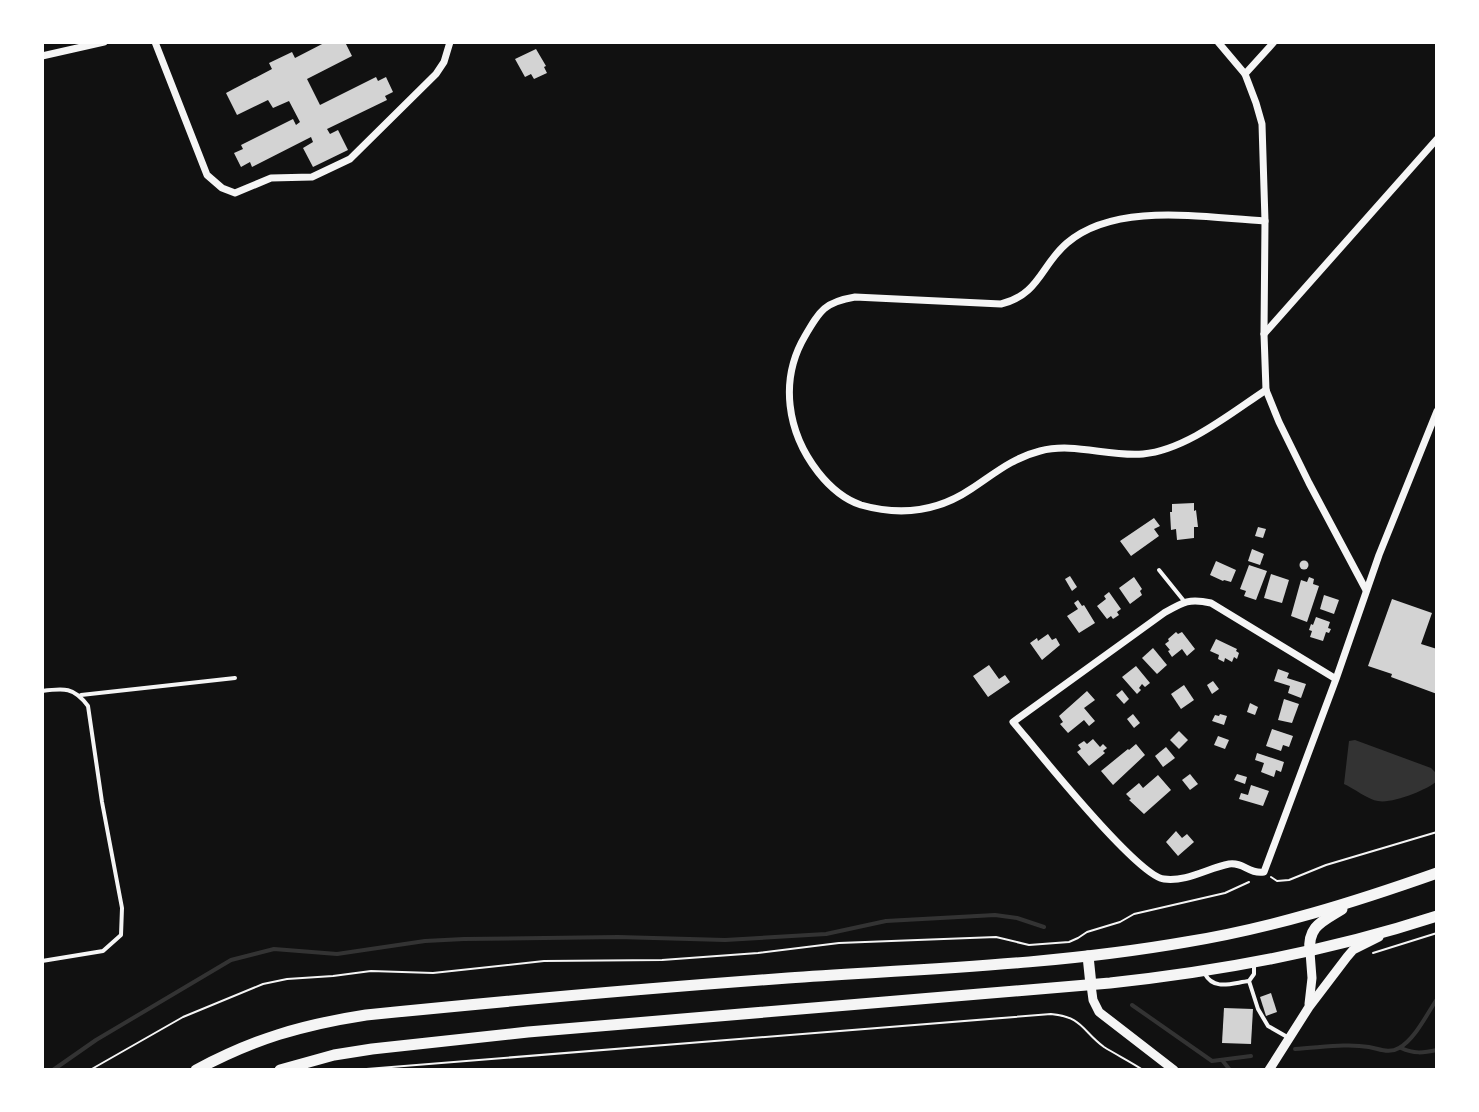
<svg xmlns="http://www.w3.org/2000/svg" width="1479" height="1112" font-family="Lora,serif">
<rect width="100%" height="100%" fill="#111"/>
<path fill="#333" d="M1355,740L1431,768L1437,774V781C1427,790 1392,804 1378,801C1369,800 1353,788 1344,784L1349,741Z"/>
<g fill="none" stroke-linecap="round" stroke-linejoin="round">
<g stroke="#333" stroke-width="4">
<path d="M1132,1005L1212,1061L1251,1056"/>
<path d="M1401,1048C1414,1054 1423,1053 1437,1050"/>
<path d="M1295,1049C1319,1048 1345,1043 1369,1047C1380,1049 1389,1054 1399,1048C1415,1039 1427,1014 1437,999"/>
<path d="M1222,1060L1230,1070"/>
<path d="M53,1070L96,1040L231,960L274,949L337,954L425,941L464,939L618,937L725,940L826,934L886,921L995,915L1017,918L1044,927"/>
</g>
</g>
<g fill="#d3d3d3">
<path d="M326,42H345L352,56L307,79L320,105L376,77L378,81L386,77L393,92L385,96L387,100L327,129L330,134L338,130L348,150L313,167L303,148L313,142L311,137L252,167L250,162L241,167L234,153L243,149L241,145L293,119L296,125L300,122L289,101L273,108L268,100L237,115L226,93L272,69L269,63L292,52L295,58Z"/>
<path d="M536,49L546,66L544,67L547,73L534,79L531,74L525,77L515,59Z"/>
<path d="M1194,503V511L1196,510L1198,527H1194V538L1177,540L1176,529L1171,530L1170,512H1172V504Z"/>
<path d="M1154,518L1160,526L1154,529L1159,536L1131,556L1120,541Z"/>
<path d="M1258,527L1266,529L1263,538L1255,536Z"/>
<path d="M1252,549L1264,554L1260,565L1248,561Z"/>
<circle cx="1304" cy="565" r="4.5"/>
<path d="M1216,561L1236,570L1231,582L1224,580L1223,581L1210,575Z"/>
<path d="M1249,565L1267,571L1256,600L1244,596L1246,591L1240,589Z"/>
<path d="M1271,574L1289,580L1282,603L1264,598Z"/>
<path d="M1070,576L1077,587L1072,591L1065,579Z"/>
<path d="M1134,577L1142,589L1140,591L1142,595L1130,604L1119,588Z"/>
<path d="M1309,577L1314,579L1313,584L1319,586L1307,622L1291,616L1301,580L1307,582Z"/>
<path d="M1109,592L1121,609L1117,612L1119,615L1113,619L1111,616L1107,619L1097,606L1106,599L1104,596Z"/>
<path d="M1324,595L1339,600L1334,614L1320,609Z"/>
<path d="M1392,599L1432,613L1421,644L1437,649V694L1391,677L1392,674L1368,666Z"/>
<path d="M1078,600L1082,606L1084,605L1095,623L1079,633L1067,616L1078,609L1074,603Z"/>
<path d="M1316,617L1330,622L1328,628L1331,629L1329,633L1326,632L1323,641L1310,637L1312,631L1309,630L1311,624L1313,625Z"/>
<path d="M1176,632L1178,634L1182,632L1195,649L1187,656L1182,649L1172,657L1168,651L1170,650L1165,644L1169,641L1168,639Z"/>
<path d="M1048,634L1052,640L1056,638L1060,645L1042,660L1030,643L1037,638L1038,641Z"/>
<path d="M1216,639L1237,649L1236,651L1239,653L1237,659L1234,657L1232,662L1225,658L1224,662L1218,659L1219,655L1210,651Z"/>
<path d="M1153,648L1167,665L1157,674L1142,658Z"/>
<path d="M989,665L999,679L1005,675L1010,682L988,697L973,676Z"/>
<path d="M1136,666L1150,683L1145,687L1142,684L1139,688L1141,690L1137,694L1122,677Z"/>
<path d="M1278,669L1289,673L1287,678L1306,684L1301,698L1288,693L1290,686L1274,681Z"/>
<path d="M1213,681L1219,689L1212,694L1207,685Z"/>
<path d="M1184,685L1194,700L1181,709L1171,694Z"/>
<path d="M1122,690L1129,699L1124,704L1116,695Z"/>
<path d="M1087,691L1095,700L1084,708L1095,721L1089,726L1084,720L1068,733L1060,724L1063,722L1059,716Z"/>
<path d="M1284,699L1299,704L1292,723L1278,720Z"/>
<path d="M1250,703L1258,707L1255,715L1247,712Z"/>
<path d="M1133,714L1140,723L1134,728L1127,719Z"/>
<path d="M1220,714L1227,716L1224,725L1212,721L1215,715L1219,716Z"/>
<path d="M1272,729L1293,736L1289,747L1283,745L1281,751L1266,746Z"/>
<path d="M1179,731L1188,740L1179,749L1170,740Z"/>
<path d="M1218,736L1229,740L1225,749L1214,745Z"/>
<path d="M1093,739L1100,747L1103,744L1107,748L1103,751L1105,753L1089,766L1077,752L1081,749L1078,745L1084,741L1087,744Z"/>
<path d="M1136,744L1145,755L1113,785L1101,771L1128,749L1129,750Z"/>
<path d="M1166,747L1175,758L1163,767L1155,756Z"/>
<path d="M1257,753L1284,762L1281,772L1276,770L1274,777L1261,772L1264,763L1255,760Z"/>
<path d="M1190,774L1198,784L1190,790L1182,780Z"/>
<path d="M1237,774L1247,777L1245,784L1234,780Z"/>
<path d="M1158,775L1171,790L1144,814L1129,800L1131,799L1126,794L1139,783L1143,788Z"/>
<path d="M1251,785L1269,791L1263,806L1239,799L1241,793L1248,795Z"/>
<path d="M1176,831L1182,838L1187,834L1194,842L1178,856L1166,842Z"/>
<path d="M1271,993L1277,1012L1266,1016L1260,997Z"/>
<path d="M1224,1008L1253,1009L1251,1044L1222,1043Z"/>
</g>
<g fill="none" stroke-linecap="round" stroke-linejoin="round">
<g stroke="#f5f5f5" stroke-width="2">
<path d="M1271,877L1277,881L1289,880L1326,865L1437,832"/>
<path d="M1373,953L1437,933"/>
<path d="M90,1070L183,1017L263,984L287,979L333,976L371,971L433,973L544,961L662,960L758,953L839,943L996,937L1029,945L1069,942L1078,938L1087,932L1120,922L1134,914L1225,893L1249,882"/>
<path d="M354,1070L1051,1014C1083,1017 1082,1031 1104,1047C1117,1055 1131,1062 1143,1070"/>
</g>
<g stroke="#f5f5f5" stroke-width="4">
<path d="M1159,570L1184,601"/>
<path d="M42,691C64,688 74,687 88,706L102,802L122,908L121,935L103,951L42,961"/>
<path d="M81,695L235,678"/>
<path d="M1205,974C1214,991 1232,983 1249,981L1254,974V965"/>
<path d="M1249,981L1258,1009L1268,1026L1289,1038"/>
</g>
<g stroke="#f5f5f5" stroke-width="7">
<path d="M155,42L207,175L222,188L235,193L271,178L312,177L350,159L436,74L444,62L450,42"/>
<path d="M1218,42L1245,74L1256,103L1262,124L1265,221L1264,334L1266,390L1279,422L1309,483L1366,590"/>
<path d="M42,56L104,42"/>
<path d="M1245,74L1274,42"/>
<path d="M1265,221C1205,218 1116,201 1067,243C1041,265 1039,295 1001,304L855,297C825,302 820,310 805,336C779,380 787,432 818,472C829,486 843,499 861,505C900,516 937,512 971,489C994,474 1012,458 1040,451C1074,442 1108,457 1143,454C1186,450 1231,413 1266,390"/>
<path d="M1264,334L1437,139"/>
<path d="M1336,679L1211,603C1189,598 1183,602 1164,613L1013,722C1036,749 1137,876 1164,879C1187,882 1208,868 1229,864C1244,862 1248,874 1264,872L1336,679L1379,555L1437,411"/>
</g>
<g stroke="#f5f5f5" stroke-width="9">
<path d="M1091,985L1093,1000L1099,1012L1174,1070"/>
<path d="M1309,1004L1312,978L1310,952"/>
<path d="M1269,1070L1309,1007L1347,957L1353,950L1379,937"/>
</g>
<g stroke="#f5f5f5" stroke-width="11">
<path d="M1310,952C1307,926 1323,921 1342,909"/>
<path d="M1088,956L1091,985"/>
<path d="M196,1070C254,1039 301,1025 366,1015C506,1001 648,988 788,978C921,969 1055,965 1186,942C1272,928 1355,902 1437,873"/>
<path d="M280,1070L334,1055L372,1049L528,1032L1110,983C1222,971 1330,951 1437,916"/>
</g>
</g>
<rect width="1479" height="1112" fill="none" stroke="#ffffff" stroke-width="88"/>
</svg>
